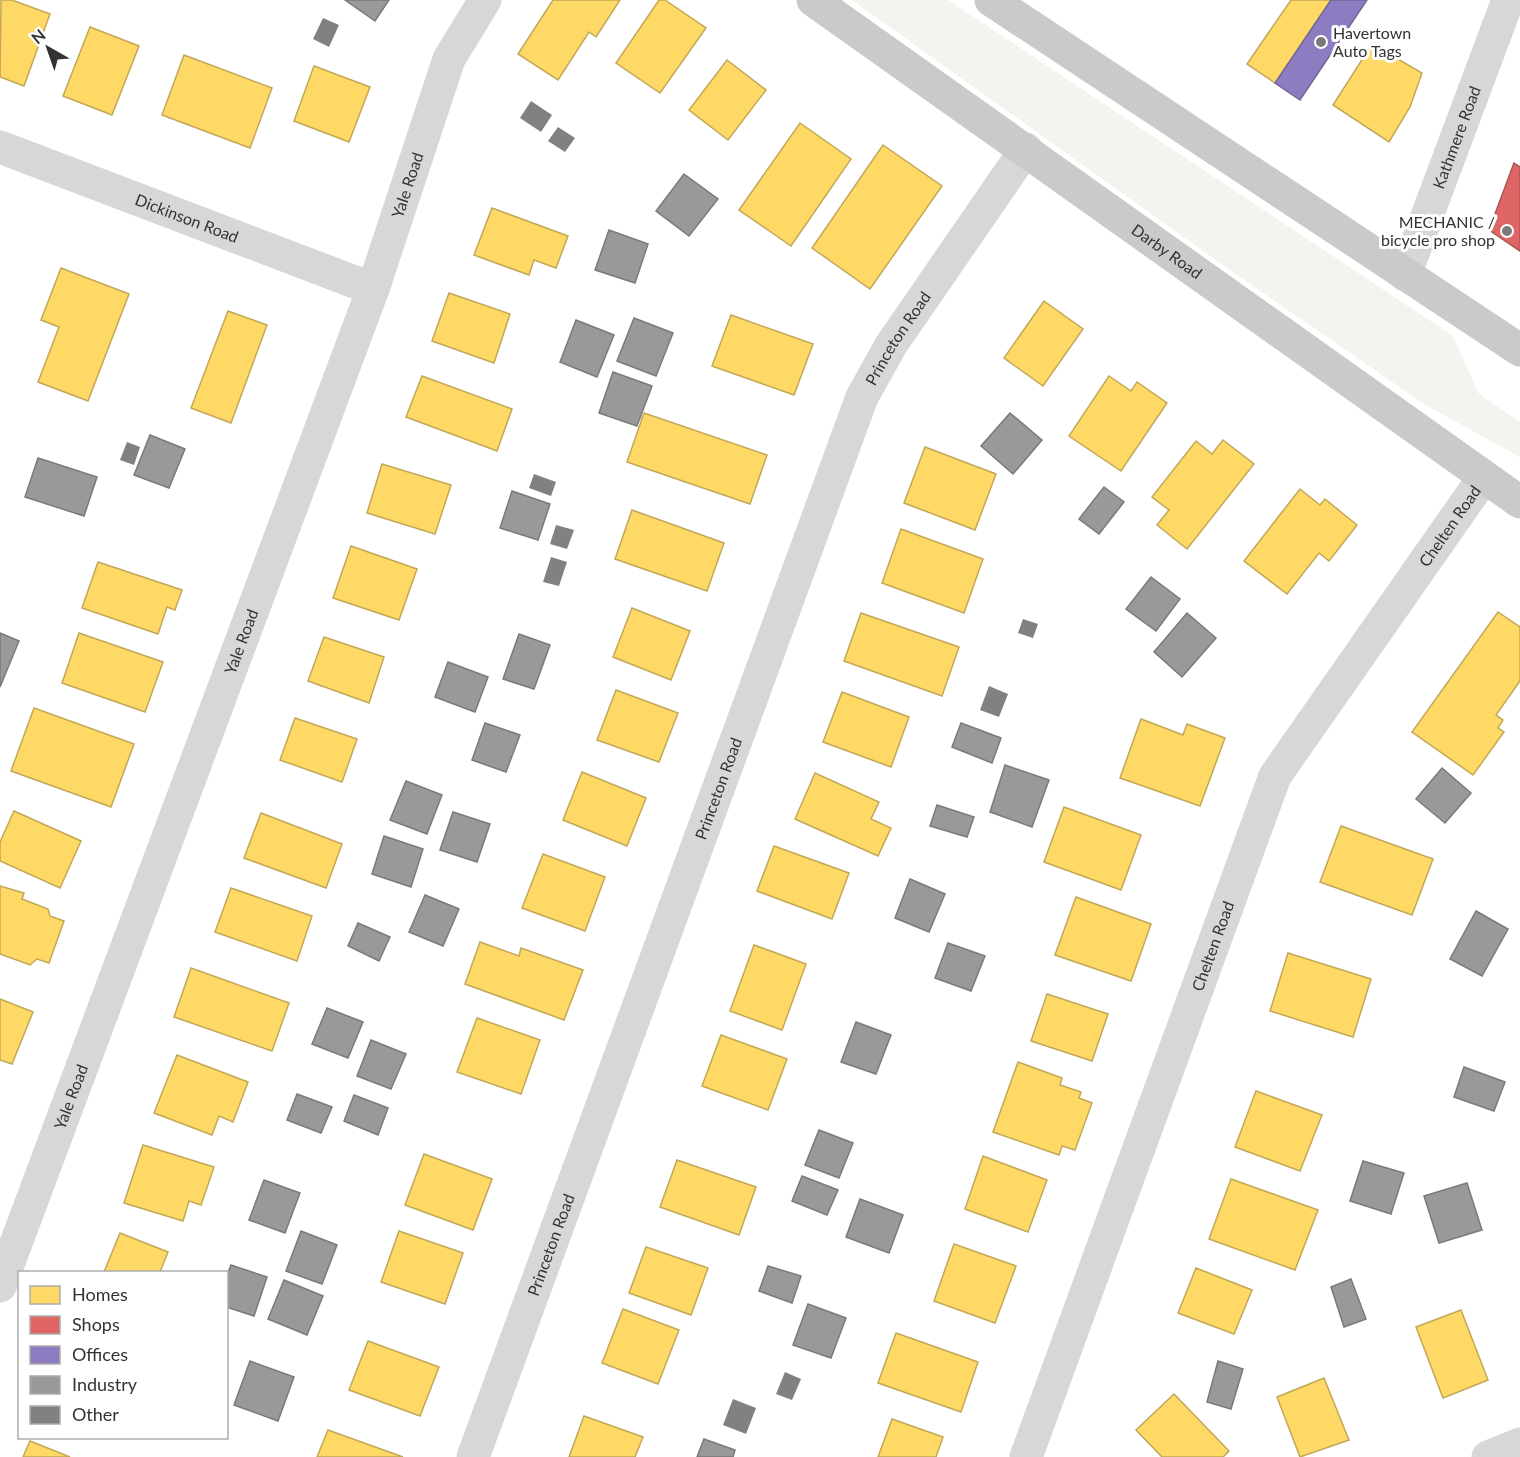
<svg xmlns="http://www.w3.org/2000/svg" width="1520" height="1457" font-family="Lato,sans-serif">
<rect width="100%" height="100%" fill="#fff"/>
<path fill="#f1f5ed" d="M852,0H948L1453,336L1479,394L1520,422V457L1427,406L1227,268Z"/>
<g fill="#ffd966" stroke="#c2a757" stroke-width="1.5">
<path d="M1,0H12L50,14L24,86L0,77Z"/>
<path d="M553,0H620L596,37L589,32L558,80L518,54Z"/>
<path d="M659,0H665L706,28L660,93L616,63Z"/>
<path d="M1291,0H1331L1275,83L1247,64Z"/>
<path d="M90,27L139,46L112,115L63,96Z"/>
<path d="M1372,44L1422,73L1410,107L1389,142L1333,105Z"/>
<path d="M184,55L272,88L250,148L162,115Z"/>
<path d="M727,60L766,90L728,140L689,110Z"/>
<path d="M314,66L370,87L349,142L294,121Z"/>
<path d="M800,123L851,159L791,246L739,210Z"/>
<path d="M883,145L942,186L870,289L812,248Z"/>
<path d="M492,208L568,236L556,268L534,260L529,275L474,255Z"/>
<path d="M61,268L129,294L88,401L38,382L59,327L41,320Z"/>
<path d="M449,293L510,314L494,363L432,341Z"/>
<path d="M1044,301L1083,329L1043,386L1004,358Z"/>
<path d="M228,311L267,325L231,423L191,408Z"/>
<path d="M731,315L813,344L794,395L712,366Z"/>
<path d="M422,376L512,409L497,451L406,417Z"/>
<path d="M1109,376L1131,391L1137,382L1167,403L1121,471L1069,436Z"/>
<path d="M644,413L767,455L750,504L627,462Z"/>
<path d="M1223,440L1254,464L1187,549L1157,525L1169,510L1152,497L1196,441L1212,454Z"/>
<path d="M925,447L996,474L975,530L904,503Z"/>
<path d="M382,464L451,485L435,534L367,513Z"/>
<path d="M1300,489L1320,505L1325,499L1357,525L1329,561L1319,553L1287,594L1244,561Z"/>
<path d="M632,510L724,543L707,591L615,559Z"/>
<path d="M901,529L983,559L964,613L882,583Z"/>
<path d="M351,546L417,569L399,620L333,598Z"/>
<path d="M98,562L182,590L175,610L167,607L158,634L82,608Z"/>
<path d="M632,608L690,631L671,680L613,657Z"/>
<path d="M1498,612L1520,627V681L1496,715L1503,720L1498,728L1504,732L1473,775L1412,732Z"/>
<path d="M861,613L959,647L942,696L844,661Z"/>
<path d="M79,633L163,662L145,712L62,683Z"/>
<path d="M324,637L384,657L369,703L308,681Z"/>
<path d="M616,690L678,713L659,762L597,740Z"/>
<path d="M842,692L909,717L891,767L823,742Z"/>
<path d="M34,708L134,744L111,807L11,771Z"/>
<path d="M295,718L357,739L342,782L280,760Z"/>
<path d="M1141,719L1183,735L1187,724L1225,738L1200,806L1120,778Z"/>
<path d="M582,772L646,798L627,846L563,820Z"/>
<path d="M815,773L879,802L871,819L891,828L878,856L795,819Z"/>
<path d="M1064,807L1141,835L1121,890L1044,862Z"/>
<path d="M14,811L81,841L60,888L0,861V842Z"/>
<path d="M261,813L342,844L326,888L244,858Z"/>
<path d="M1341,826L1433,859L1412,915L1320,882Z"/>
<path d="M774,846L849,873L832,919L757,891Z"/>
<path d="M543,854L605,877L585,931L522,908Z"/>
<path d="M0,886L24,893L22,899L48,909L50,916L64,921L49,963L37,959L30,965L0,954Z"/>
<path d="M231,888L312,916L297,961L215,932Z"/>
<path d="M1076,897L1151,924L1131,981L1055,955Z"/>
<path d="M480,942L519,956L521,948L583,970L564,1020L465,984Z"/>
<path d="M754,945L806,964L782,1030L730,1011Z"/>
<path d="M1288,953L1371,979L1353,1037L1270,1011Z"/>
<path d="M191,968L289,1003L272,1051L174,1017Z"/>
<path d="M1047,994L1108,1014L1092,1061L1031,1041Z"/>
<path d="M0,999L33,1012L12,1064L0,1060Z"/>
<path d="M477,1018L540,1040L521,1094L457,1072Z"/>
<path d="M721,1035L787,1059L768,1110L702,1086Z"/>
<path d="M177,1055L248,1082L233,1122L219,1116L212,1135L154,1113Z"/>
<path d="M1018,1062L1062,1078L1060,1085L1081,1092L1079,1098L1092,1103L1075,1150L1062,1146L1059,1155L993,1132Z"/>
<path d="M1256,1091L1322,1115L1300,1171L1235,1147Z"/>
<path d="M143,1145L214,1167L201,1205L189,1201L183,1221L124,1203Z"/>
<path d="M424,1154L492,1179L473,1230L405,1205Z"/>
<path d="M983,1156L1047,1180L1028,1232L965,1209Z"/>
<path d="M677,1160L756,1187L739,1235L660,1207Z"/>
<path d="M1231,1179L1318,1210L1295,1270L1209,1239Z"/>
<path d="M399,1231L463,1253L445,1304L381,1282Z"/>
<path d="M120,1233L168,1252L160,1272H104Z"/>
<path d="M954,1244L1016,1266L995,1323L934,1301Z"/>
<path d="M646,1247L708,1268L691,1315L629,1293Z"/>
<path d="M1196,1268L1252,1290L1234,1334L1178,1313Z"/>
<path d="M623,1309L679,1330L658,1384L602,1363Z"/>
<path d="M1461,1310L1488,1380L1443,1398L1416,1327Z"/>
<path d="M896,1333L978,1362L961,1412L878,1383Z"/>
<path d="M368,1341L439,1367L420,1416L349,1390Z"/>
<path d="M1324,1378L1349,1440L1300,1457L1277,1397Z"/>
<path d="M1174,1394L1229,1451L1223,1457H1162L1136,1430Z"/>
<path d="M584,1416L643,1437L635,1457H569Z"/>
<path d="M892,1419L943,1437L936,1457H878Z"/>
<path d="M328,1430L403,1457H317Z"/>
<path d="M30,1441L70,1457H23Z"/>
</g>
<path fill="#e06666" stroke="#ac5757" stroke-width="1.5" d="M1514,163L1520,167V251L1489,230Z"/>
<path fill="#8e7cc3" stroke="#736698" stroke-width="1.5" d="M1331,0H1367L1300,100L1275,83Z"/>
<g fill="#999" stroke="#7a7a7a" stroke-width="1.5">
<path d="M345,0H389L375,21Z"/>
<path d="M684,174L718,199L689,236L656,211Z"/>
<path d="M609,230L648,244L635,283L595,270Z"/>
<path d="M634,318L673,333L656,376L617,361Z"/>
<path d="M576,320L614,335L597,377L560,362Z"/>
<path d="M613,372L652,386L637,426L599,413Z"/>
<path d="M1010,413L1042,440L1013,474L981,446Z"/>
<path d="M150,435L185,449L169,488L134,475Z"/>
<path d="M38,458L97,477L84,516L25,497Z"/>
<path d="M1104,487L1124,502L1099,534L1079,519Z"/>
<path d="M512,491L550,504L538,540L500,528Z"/>
<path d="M1151,577L1180,599L1156,631L1126,609Z"/>
<path d="M1187,613L1216,638L1182,677L1154,652Z"/>
<path d="M0,633L19,641L0,687Z"/>
<path d="M519,634L550,645L534,689L503,679Z"/>
<path d="M448,662L488,677L475,712L435,697Z"/>
<path d="M485,723L520,735L506,772L472,760Z"/>
<path d="M961,723L1001,738L992,763L952,747Z"/>
<path d="M1005,765L1049,780L1032,827L990,812Z"/>
<path d="M1442,768L1471,793L1445,823L1416,799Z"/>
<path d="M406,781L442,795L427,834L390,820Z"/>
<path d="M937,805L974,817L967,837L930,826Z"/>
<path d="M453,812L490,824L477,862L440,850Z"/>
<path d="M384,836L423,849L411,887L372,874Z"/>
<path d="M910,879L945,894L929,932L895,918Z"/>
<path d="M425,895L459,909L443,946L409,932Z"/>
<path d="M1476,911L1508,929L1482,976L1450,959Z"/>
<path d="M358,923L390,937L379,961L348,946Z"/>
<path d="M948,943L985,956L971,991L935,978Z"/>
<path d="M327,1008L363,1022L348,1058L312,1044Z"/>
<path d="M856,1022L891,1035L876,1074L841,1062Z"/>
<path d="M371,1040L406,1054L391,1089L357,1076Z"/>
<path d="M1464,1067L1505,1082L1494,1111L1454,1097Z"/>
<path d="M297,1094L332,1107L321,1133L287,1120Z"/>
<path d="M354,1095L388,1108L378,1135L344,1121Z"/>
<path d="M819,1130L853,1143L839,1178L805,1165Z"/>
<path d="M1363,1161L1404,1173L1391,1214L1350,1201Z"/>
<path d="M802,1176L838,1190L827,1215L792,1201Z"/>
<path d="M264,1180L300,1193L285,1233L249,1220Z"/>
<path d="M1467,1183L1482,1230L1439,1243L1424,1196Z"/>
<path d="M860,1199L903,1215L889,1253L846,1237Z"/>
<path d="M301,1231L337,1245L322,1284L286,1271Z"/>
<path d="M231,1265L267,1277L254,1316L226,1307V1278Z"/>
<path d="M768,1266L801,1276L792,1303L759,1291Z"/>
<path d="M1351,1279L1366,1319L1344,1327L1331,1287Z"/>
<path d="M284,1280L323,1296L307,1335L268,1319Z"/>
<path d="M808,1304L846,1318L831,1358L793,1345Z"/>
<path d="M250,1361L294,1377L278,1421L234,1405Z"/>
<path d="M1218,1361L1243,1369L1231,1409L1207,1402Z"/>
<path d="M704,1439L735,1450L733,1457H697Z"/>
</g>
<g fill="#818181">
<path d="M323,18L339,25L329,47L313,39Z"/>
<path d="M531,101L552,115L541,132L520,118Z"/>
<path d="M558,127L575,138L565,152L548,141Z"/>
<path d="M127,442L140,447L134,465L120,460Z"/>
<path d="M534,474L556,482L551,496L529,488Z"/>
<path d="M556,525L574,530L567,549L550,544Z"/>
<path d="M551,557L567,562L559,586L543,582Z"/>
<path d="M1023,619L1038,624L1033,638L1018,633Z"/>
<path d="M989,686L1008,694L999,717L980,710Z"/>
<path d="M785,1372L801,1379L792,1400L776,1394Z"/>
<path d="M733,1399L756,1408L746,1434L723,1425Z"/>
</g>
<g fill="none" stroke-linecap="round" stroke-linejoin="round">
<g stroke="#d7d7d7" stroke-width="33">
<path id="s1" d="M0,147L373,289"/>
<path id="s2" d="M1405,275L1508,0"/>
<path id="s3" d="M0,1286L373,289L449,59L485,0"/>
<path id="s4" d="M473,1457L862,397L891,345L1026,149"/>
<path id="s5" d="M1026,1457L1275,776L1484,477"/>
<path d="M1488,1457L1520,1444"/>
</g>
<g stroke="#cacaca" stroke-width="33">
<path id="s6" d="M813,0L1520,502"/>
<path d="M991,0L1520,350"/>
</g>
</g>
<g fill="#7a7a7a" stroke="#fff" stroke-width="2">
<circle cx="1321" cy="42" r="6"/>
<circle cx="1507" cy="231" r="6"/>
</g>
<g text-anchor="middle" stroke-width="6" stroke-linejoin="round" paint-order="stroke">
<g font-size="16" fill="#333" stroke="#fff" text-anchor="start">
<text x="1333" y="39">Havertown<tspan x="1333" dy="18">Auto Tags</tspan></text>
<text x="1495" y="228" text-anchor="end">MECHANIC /<tspan x="1495" dy="18">bicycle pro shop</tspan></text>
</g>
<g font-size="16" fill="#333" stroke="#fff">
<text dy="6" stroke="none"><textPath href="#s2" startOffset="147">Kathmere Road</textPath></text>
<text dy="6" stroke="none"><textPath href="#s3" startOffset="1174">Yale Road</textPath></text>
<text dy="6" stroke="none"><textPath href="#s1" startOffset="200">Dickinson Road</textPath></text>
<text dy="6" stroke="none"><textPath href="#s6" startOffset="434">Darby Road</textPath></text>
<text dy="6" stroke="none"><textPath href="#s4" startOffset="1198">Princeton Road</textPath></text>
<text dy="6" stroke="none"><textPath href="#s5" startOffset="1030">Chelten Road</textPath></text>
<text dy="6" stroke="none"><textPath href="#s3" startOffset="688">Yale Road</textPath></text>
<text dy="6" stroke="none"><textPath href="#s4" startOffset="712">Princeton Road</textPath></text>
<text dy="6" stroke="none"><textPath href="#s5" startOffset="544">Chelten Road</textPath></text>
<text dy="6" stroke="none"><textPath href="#s3" startOffset="202">Yale Road</textPath></text>
<text dy="6" stroke="none"><textPath href="#s4" startOffset="226">Princeton Road</textPath></text>
</g>
</g>
<rect x="18" y="1271" width="210" height="168" fill="#ffffff" stroke="#adadad" stroke-width="1.5"/>
<rect x="30" y="1286" width="30" height="18" fill="#ffd966" stroke="#adadad" stroke-width="1.5"/>
<text x="72" y="1301" font-size="18" fill="#333333">Homes</text>
<rect x="30" y="1316" width="30" height="18" fill="#e06666" stroke="#adadad" stroke-width="1.5"/>
<text x="72" y="1331" font-size="18" fill="#333333">Shops</text>
<rect x="30" y="1346" width="30" height="18" fill="#8e7cc3" stroke="#adadad" stroke-width="1.5"/>
<text x="72" y="1361" font-size="18" fill="#333333">Offices</text>
<rect x="30" y="1376" width="30" height="18" fill="#999999" stroke="#adadad" stroke-width="1.5"/>
<text x="72" y="1391" font-size="18" fill="#333333">Industry</text>
<rect x="30" y="1406" width="30" height="18" fill="#818181" stroke="#adadad" stroke-width="1.5"/>
<text x="72" y="1421" font-size="18" fill="#333333">Other</text>
<g transform="translate(48 48) rotate(320)" stroke="#ffffff" stroke-width="4.5" paint-order="stroke">
<path d="M0-4.5L10 22L0 15L-10 22Z" fill="#333333"/>
<text y="-9" font-size="16" font-weight="bold" text-anchor="middle" fill="#333333">N</text>
</g>
</svg>
